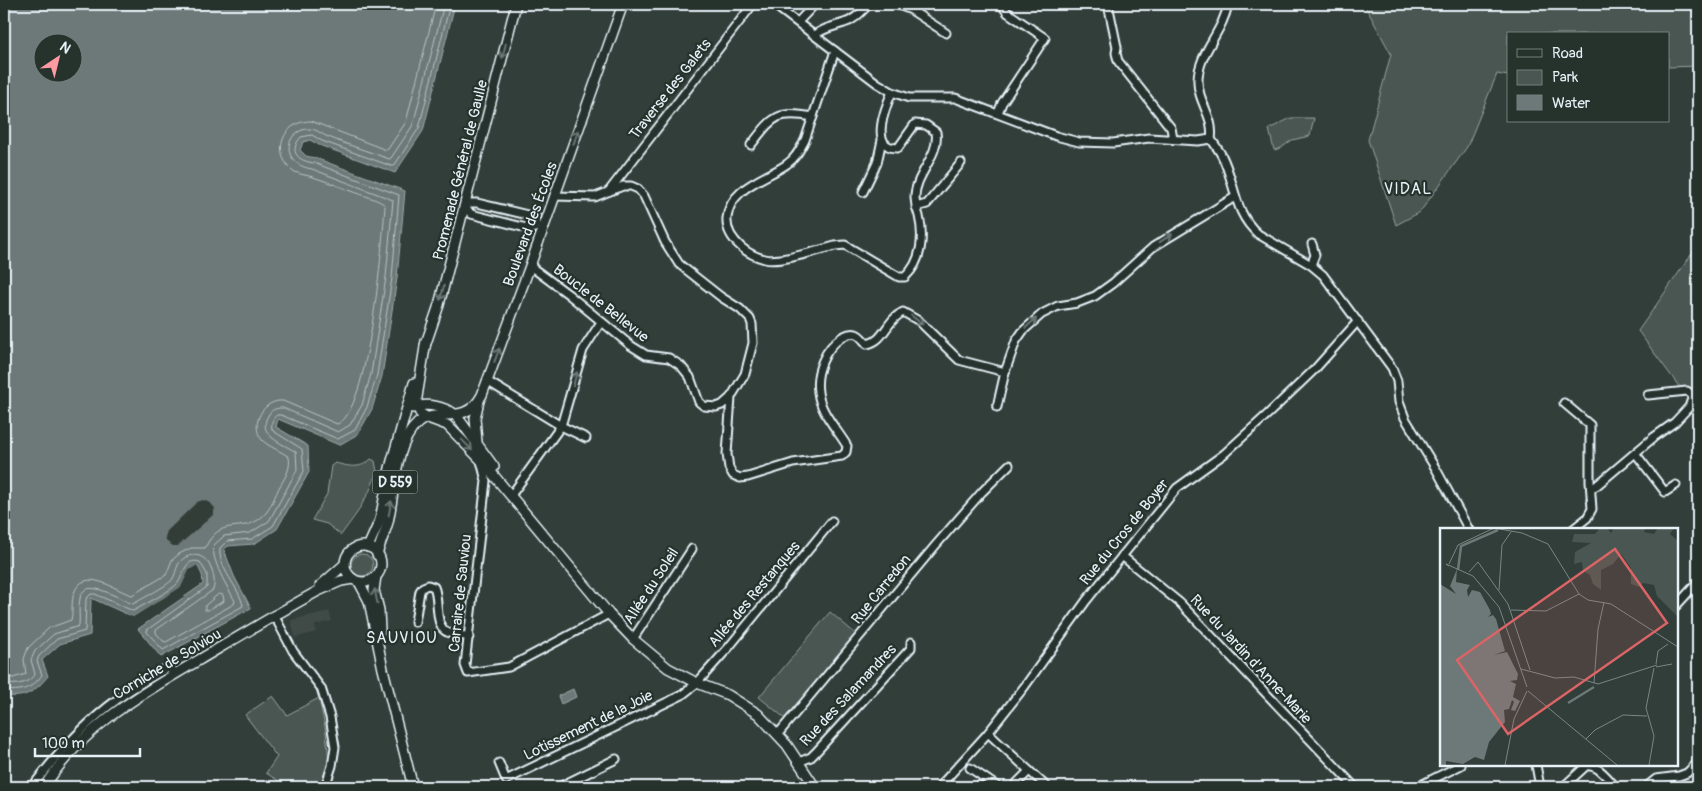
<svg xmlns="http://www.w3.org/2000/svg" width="1702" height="791" font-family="Pangolin,sans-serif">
<rect width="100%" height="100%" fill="#323e39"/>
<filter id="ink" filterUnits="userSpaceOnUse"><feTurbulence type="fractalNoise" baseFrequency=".02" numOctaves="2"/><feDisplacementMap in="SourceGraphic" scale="10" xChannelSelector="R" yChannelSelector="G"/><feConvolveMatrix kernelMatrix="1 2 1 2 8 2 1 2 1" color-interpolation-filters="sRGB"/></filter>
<g filter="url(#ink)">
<path fill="#3f4b46" d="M329,611L332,621L315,625L316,632L295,638L291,620Z"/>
<g fill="#495651" stroke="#98a4a4">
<path d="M1364,4H1698V66L1668,67V34H1508V76L1497,74L1467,147L1420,212L1396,225L1368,140L1391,54Z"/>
<path d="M1291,118H1314L1310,136L1292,140L1281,148L1274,150L1269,129Z"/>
<path d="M1698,245V386L1681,389L1638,331Z"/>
<path d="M371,459L375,461L377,472L370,490L357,513L341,535L327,524L312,520L327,494L331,466L335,463C348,466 360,470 371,459Z"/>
<circle cx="362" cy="565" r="11"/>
<path d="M830,612L857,635L787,720L759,697Z"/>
<path d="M273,696L287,715L319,698L326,732L329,761L321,787H278L282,783L266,773L277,757L245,715Z"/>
</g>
<g fill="#6d7978" stroke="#9ea9ab" fill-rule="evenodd">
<path d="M4,4H455L423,131L395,173L319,145L310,140L303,142L300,150L306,156L315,158L405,191L397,278L382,376L372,409L358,434L339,445L278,419L276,427L308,446L309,472L277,529L254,544L228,546L224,550L234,576L251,608L161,657L138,629L203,584L202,575L197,565L189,570L182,587L133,617L91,598L90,635L60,644L42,660L48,676C36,691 24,700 4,695ZM42,42H72V72H42Z"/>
<path d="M573,689L576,697L561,704L558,696Z"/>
</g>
<g fill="#323e39">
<path d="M203,500L210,503L215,508L213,515L178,546H173L167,542L165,537L167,531L197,502Z"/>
<path d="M197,565L202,578L200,580L196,569L191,571L183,589L134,619L126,617V614L133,617L181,587L189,570Z"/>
</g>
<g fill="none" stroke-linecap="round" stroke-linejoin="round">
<g stroke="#b7c1c5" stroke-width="1">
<path d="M219,594L223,595L224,601L208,610H205V606Z"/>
<path d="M4,676L13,678L26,674L24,659L28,648L49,628L71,620C73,612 71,601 74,593C84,565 116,591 132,595L166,575L172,560L179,554L191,548H205C221,514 242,536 263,516C271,509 275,495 280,486C286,476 291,468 289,457C281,451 269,447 262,440C249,424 264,399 283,401L337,424C369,414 383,240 385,205C379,200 368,197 360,194C345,189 329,182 313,177C307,175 301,175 295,172C281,163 277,145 287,132C293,124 302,121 311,121L386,150L388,149L406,122L436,4"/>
<path d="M4,684C16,685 27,685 35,674L31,660L35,651L54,634L79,626C80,617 78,607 80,598C85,575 120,600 133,604C140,600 168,585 172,580C175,576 176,569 178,565C185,552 202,552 209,564C213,572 216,581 213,590L156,630V633L163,641L166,642L234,604L235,601C228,588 210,559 214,545L224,536L250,533L269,521L297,470L296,452C282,443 255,435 269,414C272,409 277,408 283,408L338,432L350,425L362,405L371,374L386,277L393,200L312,169C279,164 285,129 309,129C316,129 320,133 326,136C347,145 368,151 389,159L391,158L413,125L444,4"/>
<path d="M4,690C21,692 32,689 42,675L37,661L39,656L57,639L85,631L86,599L91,594H95L133,611C142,606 172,590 177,584C184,576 184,557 200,562L207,574V587L147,630V632L163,650L243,606C240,588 217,567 220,548L227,541L252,539L273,526L304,471L302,449L273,431C270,426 272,418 277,415H281L338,439L355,430L367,407L377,375L392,278L399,195L314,163C298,161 288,152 301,137L312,135L322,141L391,166H394L419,128L450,4"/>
</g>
<defs>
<g id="minor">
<path d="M773,4L877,83L892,92L909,98H955L1056,136L1079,142L1113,143L1149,138L1198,141L1211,139"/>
<path d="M896,4L911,10L946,33"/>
<path d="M1108,4L1117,47L1116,53L1118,61L1171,128L1173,139"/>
<path d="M1228,4C1223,32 1199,52 1198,79C1197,102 1215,117 1211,139C1215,145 1219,150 1222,156C1236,184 1233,212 1258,234L1311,265L1323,275L1392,368L1397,381L1399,402L1405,418L1436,469L1469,530"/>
<path d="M798,22L815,4"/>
<path d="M815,35C825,27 833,27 844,23C855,20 862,11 869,4"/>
<path d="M835,51L805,140C800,149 796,158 787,164C766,179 730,187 727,218C726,229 732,239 741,247C748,253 756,257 765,259C780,263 819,250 835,246L845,245L899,277H905C922,261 924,237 919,216C917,209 915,204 915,197C915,174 940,156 936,132L926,125L915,124L898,148C868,149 886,106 892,92"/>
<path d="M998,113L1002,103L1045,38L1008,13L1001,4"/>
<path d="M751,145C773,117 776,110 813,117"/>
<path d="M609,191L753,4"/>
<path d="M863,192L877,163L882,140"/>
<path d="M471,203H477L536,217L537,224L535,228L530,229L471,214L465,206Z"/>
<path d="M916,207L927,204L961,163"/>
<path d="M1311,265L1315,255L1312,244"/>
<path d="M530,266L568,294L630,345L646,355L669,358L681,366L690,377L699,402L704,406L716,407L722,405L731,397L745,374L753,343L752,324L750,319L740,309L721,297L679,264L665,242L644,196L638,189L631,186H623L595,197L554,196"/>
<path d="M487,381L561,426L586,438"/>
<path d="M731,397L727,454L729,468L733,475L740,478L748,477L793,463L842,456L846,452L847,446C837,429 820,412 818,392C815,372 825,348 842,337C846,335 850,332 856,334C860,335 864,341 867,344C885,341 886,320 903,312L919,321L959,360L1005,372L1016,341L1023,331L1042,314L1058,306L1077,303L1095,296L1113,283L1153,247L1235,197"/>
<path d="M1564,403L1590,425V481L1592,509L1587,518L1572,530"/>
<path d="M997,407L1005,372"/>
<path d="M1636,454L1665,492L1676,485"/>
<path d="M481,461L486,481L465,665L468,673L509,667L609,614"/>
<path d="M1591,488L1596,486L1654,437L1675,422L1689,407L1693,396L1687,391L1648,395"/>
<path d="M512,494L561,426L583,350L601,322"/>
<path d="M1122,556L1180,603L1355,787"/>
<path d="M1676,606L1698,582"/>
<path d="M274,615L293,651L321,688L330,717L335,747L332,766L325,787"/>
<path d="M415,622L420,591L423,587L428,585L434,587C440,599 433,628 449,633C456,635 463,635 469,637"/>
<path d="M633,639L692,549"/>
<path d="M988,733L1047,787"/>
<path d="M778,734L935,546L982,492L1009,465"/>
<path d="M799,762L811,757L816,752L911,648V642"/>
<path d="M499,763L506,780L682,695L697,683L729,647L832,521"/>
<path d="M1536,765L1540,787"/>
<path d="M970,768L998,787"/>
<path d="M32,787C57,754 84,724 118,699C133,687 150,678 167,668L177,673"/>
<path d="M559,787L616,759"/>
<path d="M939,787L988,733L1025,686L1086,601L1177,488L1224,454L1268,414L1316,368L1358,321"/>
<path d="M1013,787L1029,771"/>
<path d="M1417,787L1461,765"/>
<path d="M1563,787L1586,766C1598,764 1608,779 1616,787"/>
<path d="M1646,787L1656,779L1679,776L1687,773L1698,762"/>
</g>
<g id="major">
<path d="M426,341L417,397V406L420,413L428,418L447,425L481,460L609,614L633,639L668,668L697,683L728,695L758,714L787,745L815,787"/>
<path d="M425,346L439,305L516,4"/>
<path d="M413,408C427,402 444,407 456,415L494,467"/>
<path d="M477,442L475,418L479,401"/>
<circle cx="363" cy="564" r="18"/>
<path d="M368,547L380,520L390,468L414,383"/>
<path d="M377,555C380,543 385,533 388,522C395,492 394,444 418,423C436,406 465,428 482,395L530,266L623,4"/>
<path d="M376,576L374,590L379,610L380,630"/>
<path d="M359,582L369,601L383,669L413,787"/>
<path d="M320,586L345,564"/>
<path d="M44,787C84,725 138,696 199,660C238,637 278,613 318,591L341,581L353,579"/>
</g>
</defs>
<use href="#minor" stroke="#e8f1f8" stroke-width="11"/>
<use href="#major" stroke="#e8f1f8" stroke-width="12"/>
<use href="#minor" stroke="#26332d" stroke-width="7"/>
<use href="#major" stroke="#26332d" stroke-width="9"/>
</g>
<defs><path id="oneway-shaft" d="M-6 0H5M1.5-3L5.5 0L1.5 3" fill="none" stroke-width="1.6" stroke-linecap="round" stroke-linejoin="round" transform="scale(1.25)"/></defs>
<g stroke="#6a7674">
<use href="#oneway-shaft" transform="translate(504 51) rotate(104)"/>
<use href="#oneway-shaft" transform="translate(576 137) rotate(-70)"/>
<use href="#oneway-shaft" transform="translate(1166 238) rotate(-33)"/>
<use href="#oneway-shaft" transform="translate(442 293) rotate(105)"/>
<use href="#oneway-shaft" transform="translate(917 320) rotate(38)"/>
<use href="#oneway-shaft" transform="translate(1031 323) rotate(-42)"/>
<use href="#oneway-shaft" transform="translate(497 355) rotate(-69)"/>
<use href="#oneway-shaft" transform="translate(575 379) rotate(-74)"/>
<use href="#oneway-shaft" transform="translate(467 445) rotate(46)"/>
<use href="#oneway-shaft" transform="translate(390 508) rotate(-80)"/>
<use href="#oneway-shaft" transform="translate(376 596) rotate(-101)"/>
</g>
</g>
<g text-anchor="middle" stroke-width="4.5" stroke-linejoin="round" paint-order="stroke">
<rect fill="#26332d" stroke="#aeb8bb" stroke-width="1" x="372.5" y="470.5" width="45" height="23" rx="4"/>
<g font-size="14" font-weight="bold" fill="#e8f1f8">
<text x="395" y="487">D 559</text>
</g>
<g font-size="15" fill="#e8f1f8" stroke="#26332d">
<text transform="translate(670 89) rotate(-52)" y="5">Traverse des Galets</text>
<text transform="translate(460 170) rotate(-76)" y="5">Promenade Général de Gaulle</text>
<text transform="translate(530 224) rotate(-70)" y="5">Boulevard des Écoles</text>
<text transform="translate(601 303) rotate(38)" y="5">Boucle de Bellevue</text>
<text transform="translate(1124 532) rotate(-51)" y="5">Rue du Cros de Boyer</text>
<text transform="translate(651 586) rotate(-57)" y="5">Allée du Soleil</text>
<text transform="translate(881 589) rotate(-51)" y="5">Rue Carredon</text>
<text transform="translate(460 593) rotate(-84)" y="5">Carraire de Sauviou</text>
<text transform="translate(754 594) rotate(-50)" y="5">Allée des Restanques</text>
<text transform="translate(1251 659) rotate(47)" y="5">Rue du Jardin d'Anne-Marie</text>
<text transform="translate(167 664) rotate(-31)" y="5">Corniche de Solviou</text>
<text transform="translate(848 695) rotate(-47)" y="5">Rue des Salamandres</text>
<text transform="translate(588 725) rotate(-26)" y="5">Lotissement de la Joie</text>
</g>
<g font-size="16" letter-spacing="1" fill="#e8f1f8" stroke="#26332d">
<text x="1408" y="194">VIDAL</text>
<text x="402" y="643">SAUVIOU</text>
</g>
</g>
<g transform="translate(1440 528)">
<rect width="238" height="238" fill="#323e39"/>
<path d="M160,0H167L171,5L174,0H205L204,4L214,6L218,0H234L230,6L237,12V88L217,68L214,57L203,55L199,59L191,56V40L181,26L173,36L161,42V62L153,56L150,47L143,43L142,34L134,36L135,24L151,15L132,14L134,6H155Z" fill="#495651"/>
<path d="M17,41L16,54L30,57L27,62L28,69L32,62L40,64L50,82L51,86L48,89L53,87L56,91L65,123L54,127L67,124L78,146L77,152L70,153L76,156L73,169L80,173L75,183L71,182L74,174L72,172L69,181L64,182L65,194L49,214L44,232L35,229L23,236L6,233V237H0V56L16,66L10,58Z" fill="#6d7978"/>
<path fill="none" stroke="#6d7978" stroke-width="2.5" d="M18,42L21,18L58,2M128,175L154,159"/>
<path fill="none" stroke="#7b8685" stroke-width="1" d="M54,0L82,5L108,16L139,66L148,72L171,76L238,119M9,36L18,17L54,0M9,38L6,36L33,48L59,79L87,159M29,44L38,34L68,76L90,142M59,62L62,17L71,4M71,82L106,83L139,66M216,136L218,123L228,116M216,139L232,136M81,141L115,150L134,149L158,156L217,137M154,155L158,101L164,74M88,163L177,237M146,211L155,202L183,187L207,188M65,237L74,191L87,163M209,237L214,208L206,180L214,140"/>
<path fill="#db6466" fill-opacity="0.15" stroke="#db6466" stroke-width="2.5" d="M175,21L227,95L68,206L17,132Z"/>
<rect width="238" height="238" fill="none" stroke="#e8f1f8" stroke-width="2.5"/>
</g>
<rect width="1702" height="791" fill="none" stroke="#26332d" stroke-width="20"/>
<rect x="10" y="10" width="1682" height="771" fill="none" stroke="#e8f1f8" stroke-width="2" filter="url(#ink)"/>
<rect x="1507" y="32" width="162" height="90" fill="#26332d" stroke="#747f7e"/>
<rect x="1517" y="49" width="25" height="8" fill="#26332d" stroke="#747f7e"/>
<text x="1552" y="58" font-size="15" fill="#e8f1f8">Road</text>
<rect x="1517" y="70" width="25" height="15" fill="#495651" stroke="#747f7e"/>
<text x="1552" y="82" font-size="15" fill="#e8f1f8">Park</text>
<rect x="1517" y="95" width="25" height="15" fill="#6d7978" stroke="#747f7e"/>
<text x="1552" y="108" font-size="15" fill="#e8f1f8">Water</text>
<g transform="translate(58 58) rotate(35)"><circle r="24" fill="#26332d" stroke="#747f7e"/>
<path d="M0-4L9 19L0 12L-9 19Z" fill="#ff9aa2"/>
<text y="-8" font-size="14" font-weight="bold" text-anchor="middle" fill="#e8f1f8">N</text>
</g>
<path d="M35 748v8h105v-8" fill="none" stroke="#e8f1f8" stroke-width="2.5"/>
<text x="42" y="748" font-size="15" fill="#e8f1f8" stroke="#26332d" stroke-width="4" paint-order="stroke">100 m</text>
</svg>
